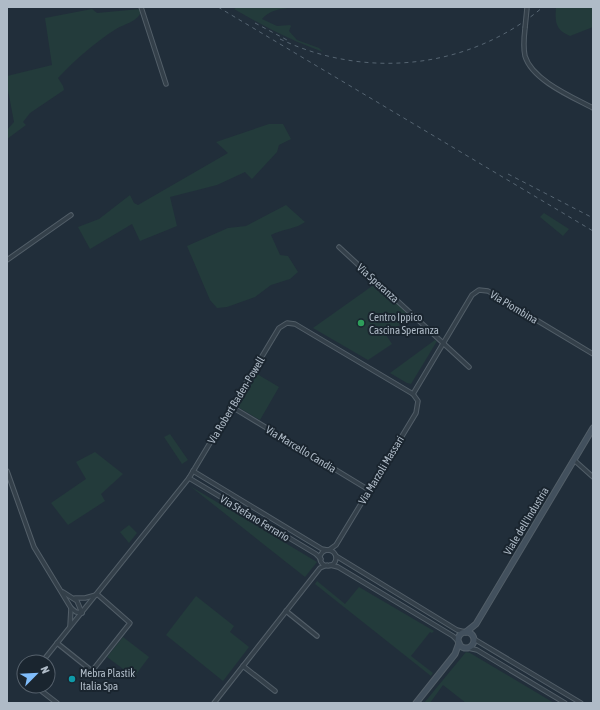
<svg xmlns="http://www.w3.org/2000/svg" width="600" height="710" font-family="'Asap Condensed',sans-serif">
<rect width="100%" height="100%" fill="#212e3a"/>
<g fill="#233b3b">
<path d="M238,7H315C298,8 274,5 262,19L277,26L290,25L291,26L289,31L297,40L319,48L323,52C292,41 263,26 234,9Z"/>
<path d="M556,7H593V27L570,36C555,30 555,21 556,7Z"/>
<path d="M92,9L97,13L140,9L141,12C137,22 124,24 116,29C94,43 76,59 58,78L63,86L64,90L30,113L23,122L26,125L7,139V130L14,122L7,85V76L52,65L45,18Z"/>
<path d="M269,124H283L291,139L279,145L277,152L252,179L245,172L217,185L170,197L177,226L140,241L132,224L90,249L78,227L99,219L130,195L134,203L138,205L228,153L216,142Z"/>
<path d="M286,205L305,222C296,229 282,229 271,235L280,255L288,256L298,272L290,279L271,285L255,297L227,307L217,308L210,300L187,246L228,228L246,226Z"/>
<path d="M544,213L569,229L563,236L540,217Z"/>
<path d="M375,284L404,309V311L412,316L386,335L392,344L368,360L313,328Z"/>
<path d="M435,340L437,341L411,384L407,383L390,373Z"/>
<path d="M257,374L279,387L260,420L238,407Z"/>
<path d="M170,434L188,460L182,464L164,437Z"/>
<path d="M95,452L123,474L101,494L105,501L68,525L51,503L86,479L76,462Z"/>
<path d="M190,486L317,562L305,577Z"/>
<path d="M129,525L137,533L129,543L120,532Z"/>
<path d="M317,581L345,604L359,587L434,631L432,633L430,632L411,656L433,673L431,676L315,584Z"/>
<path d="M196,596L234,626L230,632L249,647L223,681L166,635Z"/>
<path d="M123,637L149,657L134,677L107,657Z"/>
<path d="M466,652L470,653L554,703H466L443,685L430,703H424Z"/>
</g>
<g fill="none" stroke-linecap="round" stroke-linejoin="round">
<defs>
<g id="street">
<path d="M141,7L166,84"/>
<path d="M525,28C524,37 523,47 525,56C532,80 572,97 593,108"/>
<path d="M339,247L469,367"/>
<path d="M7,260L71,215"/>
<path d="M413,394L472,295L479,290L488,291L593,354"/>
<path d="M232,407L369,490"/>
<path d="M574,460L593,477"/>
<path d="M7,471L34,547L71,608L70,626"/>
<path d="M193,471L322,549L327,550"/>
<path d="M189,478L316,554L321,559"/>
<circle cx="328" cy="558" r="8"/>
<path d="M336,556L457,630L465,632"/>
<path d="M330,565L338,567L453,636L459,642"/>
<path d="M63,592L77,601L82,613"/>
<path d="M75,598H85L96,595"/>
<path d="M71,608L76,612L82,613"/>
<path d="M286,611L317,636"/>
<path d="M474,639L581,703"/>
<path d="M57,643L92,671L130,623L97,594"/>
<path d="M468,648L477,650L565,703"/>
<path d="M42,662L189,478L279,328L287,323L295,324L413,394L418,401L416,413L336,545L329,550"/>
<path d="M243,666L275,691"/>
<path d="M35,686L57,703"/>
<path d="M214,703L320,568L327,565"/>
</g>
<g id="secondary">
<path d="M466,632L476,624L593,428"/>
<circle cx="466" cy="640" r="8"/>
<path d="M416,703L455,654L459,643"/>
</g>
</defs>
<use href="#street" stroke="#525e68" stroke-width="5.5"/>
<use href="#secondary" stroke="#525e68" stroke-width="7"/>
<use href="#street" stroke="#34404a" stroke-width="3.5"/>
<use href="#secondary" stroke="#42505d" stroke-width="5"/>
<g stroke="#566572" stroke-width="1" stroke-dasharray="4 4" stroke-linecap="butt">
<path d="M218,7L593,231"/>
<path d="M255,23L287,40"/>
<path d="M280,39C366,80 470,69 543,7"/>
<path d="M508,174L593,218"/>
</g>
<defs>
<path id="street-bridge" d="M525,28L527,8"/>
</defs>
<use href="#street-bridge" stroke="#525e68" stroke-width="5.5" stroke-linecap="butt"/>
<use href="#street-bridge" stroke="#34404a" stroke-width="3.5"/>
</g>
<circle fill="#2e9e5b" stroke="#1a252f" stroke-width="1.5" cx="361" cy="323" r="4"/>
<circle fill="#0f9aa8" stroke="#1a252f" stroke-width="1.5" cx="72" cy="679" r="4"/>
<g text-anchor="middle" stroke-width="4" stroke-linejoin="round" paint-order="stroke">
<g font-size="11" fill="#afbbc7" stroke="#1a252f">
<text transform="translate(378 283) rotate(42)" y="4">Via Speranza</text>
<text transform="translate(514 307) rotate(31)" y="4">Via Piombina</text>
<text transform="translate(236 400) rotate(-59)" y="4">Via Robert Baden-Powell</text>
<text transform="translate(301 449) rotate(31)" y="4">Via Marcello Candia</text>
<text transform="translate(381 470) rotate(-59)" y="4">Via Marzoli Massari</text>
<text transform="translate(255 518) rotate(31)" y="4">Via Stefano Ferrario</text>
<text transform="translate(526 521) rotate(-59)" y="4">Viale dell'Industria</text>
</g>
<g font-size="11" fill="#afbbc7" stroke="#1a252f" text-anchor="start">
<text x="369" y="321">Centro Ippico<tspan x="369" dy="13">Cascina Speranza</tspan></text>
<text x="80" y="677">Mebra Plastik<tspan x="80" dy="13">Italia Spa</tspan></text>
</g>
</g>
<rect width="600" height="710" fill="none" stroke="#afbbc7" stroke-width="16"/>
<g transform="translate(36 674) rotate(66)"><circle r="19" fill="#1a252f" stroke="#56616c"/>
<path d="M0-3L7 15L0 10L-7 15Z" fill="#80bdfb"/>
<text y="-6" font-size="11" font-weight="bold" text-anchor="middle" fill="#afbbc7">N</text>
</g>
</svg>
